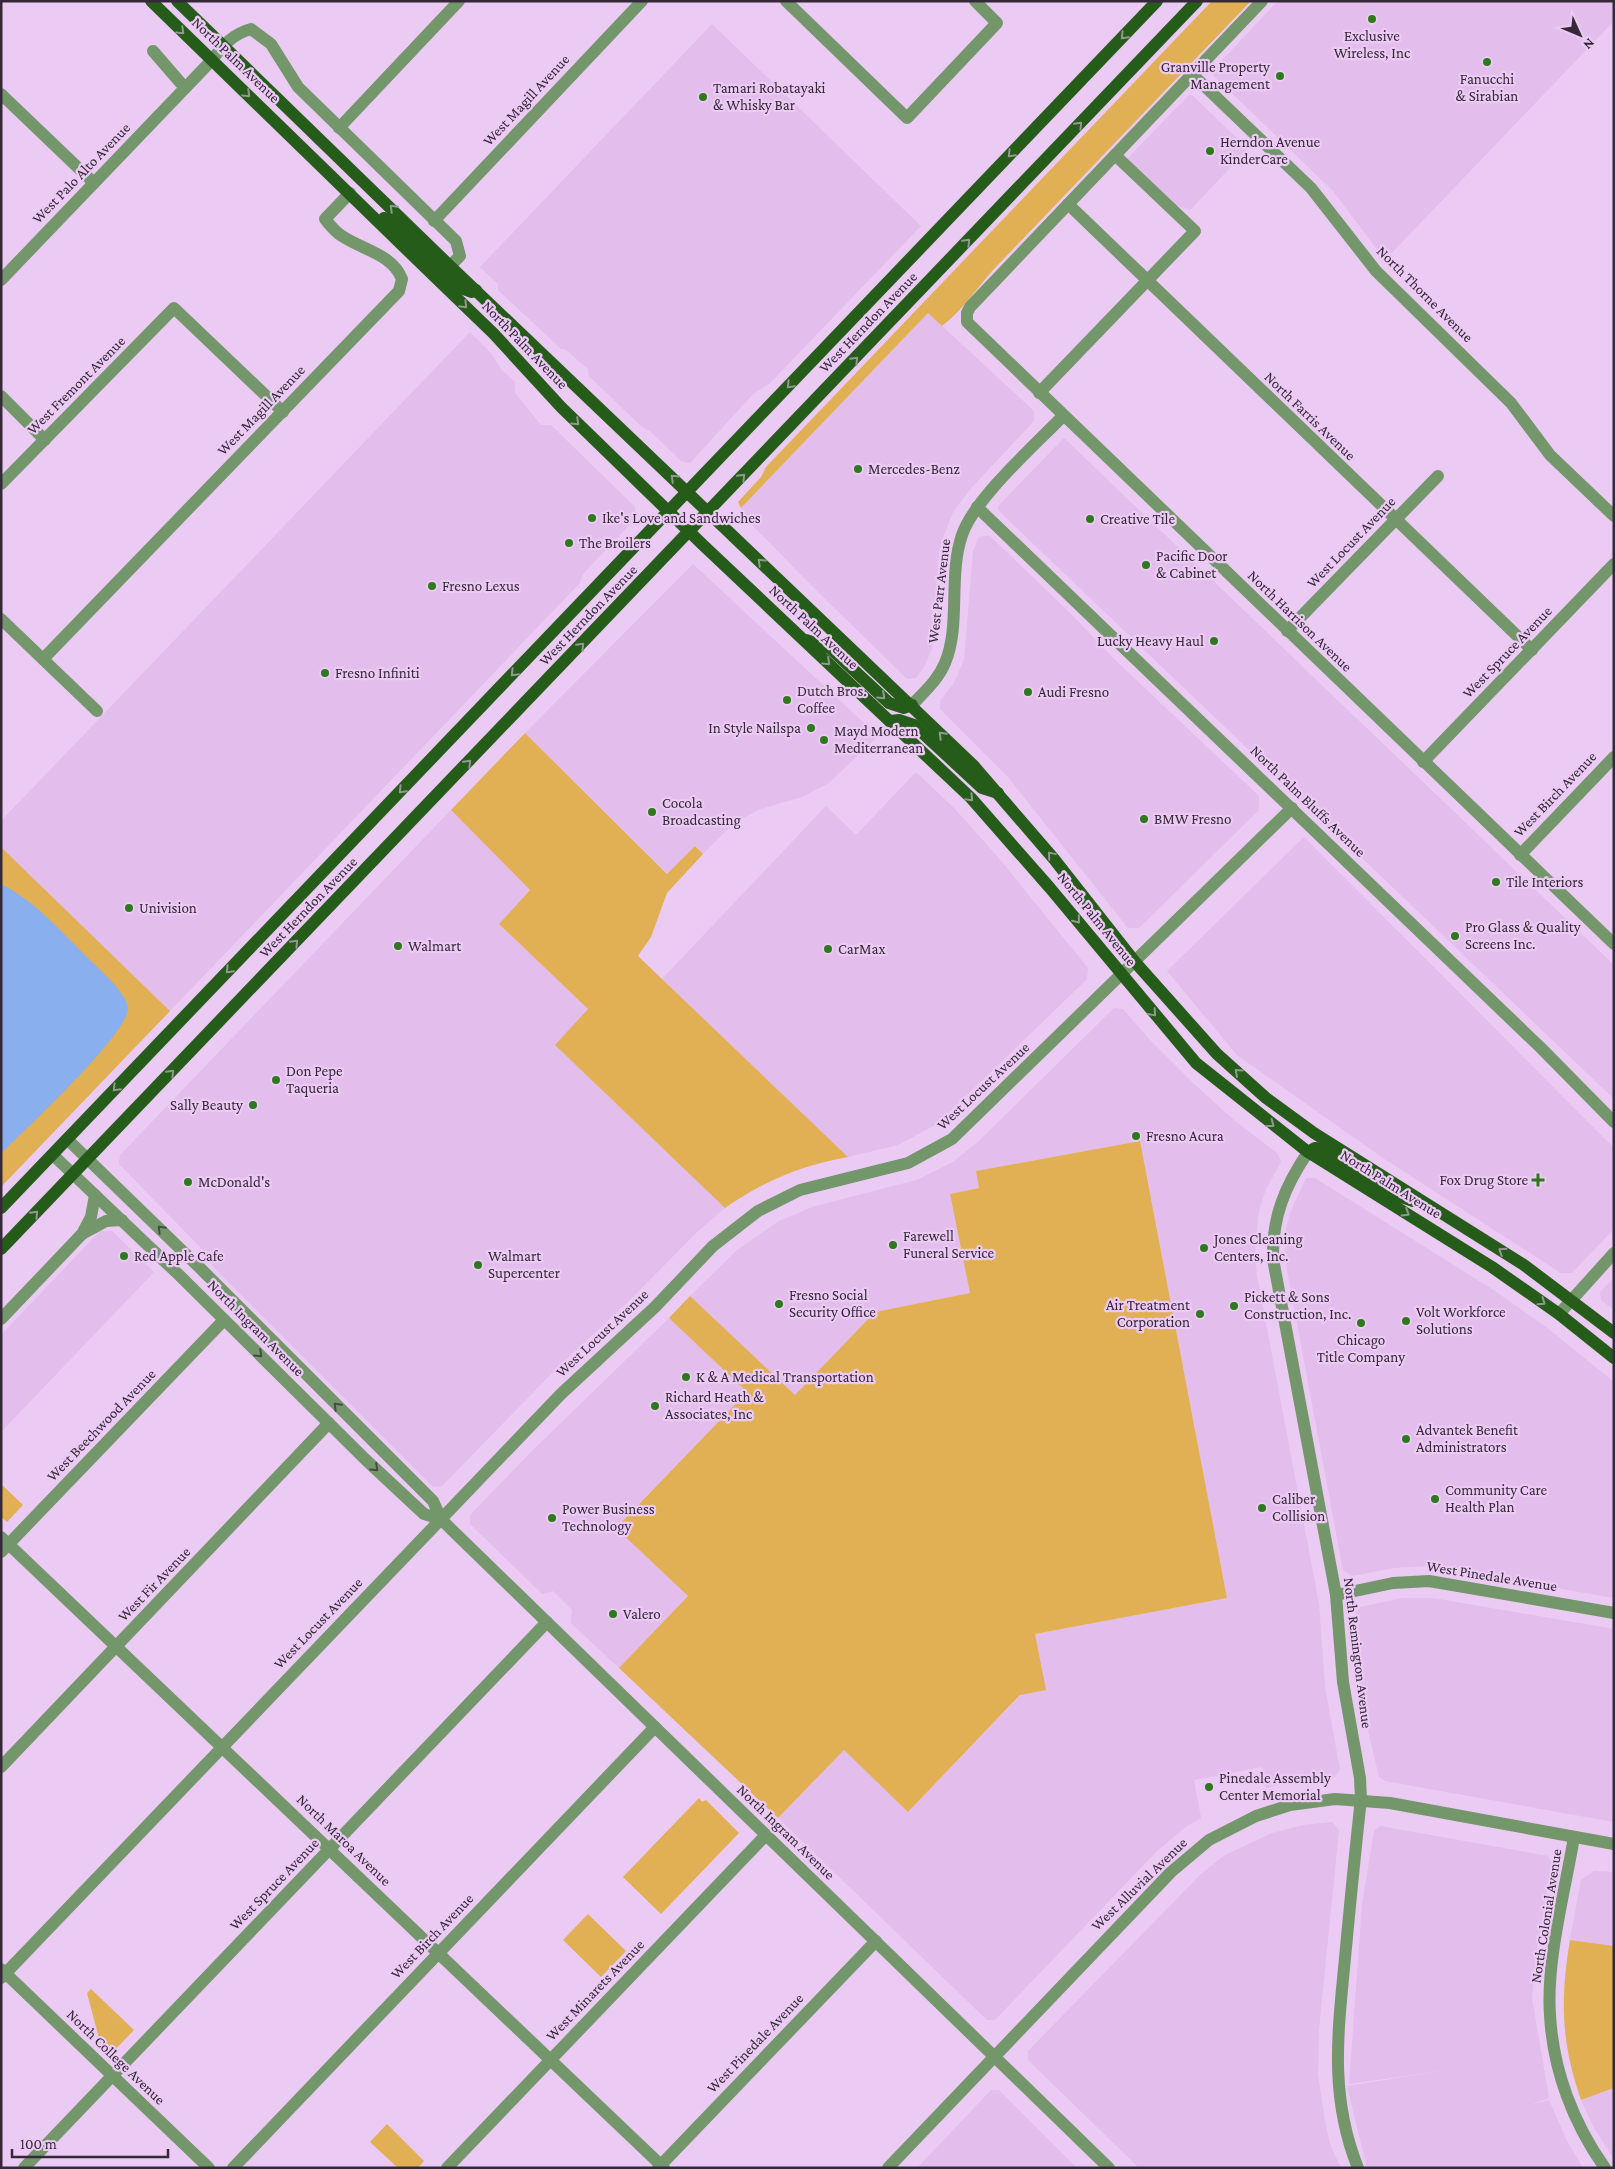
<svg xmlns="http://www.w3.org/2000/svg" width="1615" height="2169" font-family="'Crimson Pro',serif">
<rect width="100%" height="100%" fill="#ebcaf3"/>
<g fill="#e3bdec">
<path d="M1278,1H1614V21L1385,260L1333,191L1212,74V71Z"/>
<path d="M712,24L921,226L769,384L754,393L690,463L681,461L650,431L641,426L589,376L588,369L565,349H561L498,290V284L480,267Z"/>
<path d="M1189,95H1192L1248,149L1190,210L1174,205L1126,160Z"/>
<path d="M928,313L1034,411V421L972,487L953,512L941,543L938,562L932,649L924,667L916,678L907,679L819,593L742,515L741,508Z"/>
<path d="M470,332L489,351L502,370L515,382V393L541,425H551L635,507V519L583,574L579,584L170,1011L1,847V821Z"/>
<path d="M1064,438L1614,965V1099L998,510V506Z"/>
<path d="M989,535L1073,616L1113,658L1259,796V810L1139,928H1128L1007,776L940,709V701L954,683L964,660L973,551L979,537Z"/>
<path d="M693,564L878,736L829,783L802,797L760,809L743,818L727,830L703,854L695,846L668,874L525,733Z"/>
<path d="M916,772L955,809L997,856L1088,968L1087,979L937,1124L898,1145L848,1157L662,979L826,806L856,835Z"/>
<path d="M451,810L530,890L499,924L588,1009L555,1045L725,1208L697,1232L626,1304L562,1363L442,1486L433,1487L214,1268L200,1247L119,1164L120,1155Z"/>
<path d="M1304,837L1614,1148V1229L1572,1273H1561L1383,1158L1237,1055L1167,971Z"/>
<path d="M1114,1008L1123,1009L1151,1041L1193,1083L1235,1121L1277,1153L1281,1162L1266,1189L1259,1210L1255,1254L1257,1276L1319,1604L1325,1687L1340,1770L1334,1777L1301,1780L1266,1788L1262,1767L1194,1780L1201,1818L1187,1826L1157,1851L995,2020H987L778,1818L844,1750L908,1812L1021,1695L1035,1634L1227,1598L1140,1141L976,1171L979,1188L950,1194L970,1293L875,1312L795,1396L690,1296L737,1250L779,1221L815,1206L917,1180L953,1162L980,1140Z"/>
<path d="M1306,1178H1315L1495,1291L1546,1327L1614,1382V1598L1427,1566L1394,1568L1352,1576L1343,1570L1285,1259L1286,1230L1290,1213Z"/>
<path d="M100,1231H112L154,1272L1,1432V1335Z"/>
<path d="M1614,1278V1310L1601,1300L1600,1292Z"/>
<path d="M669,1318L747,1392L616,1527L688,1596L619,1668L571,1623L572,1610L553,1591L542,1594L470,1524V1515L532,1451Z"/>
<path d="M1403,1598H1433L1614,1629V1822L1385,1781L1379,1777L1358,1687L1354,1616L1360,1607Z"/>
<path d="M1332,1822L1339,1830L1319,2029L1318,2075L1326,2127L1331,2147L1341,2168H1139L1028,2060V2051L1201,1874L1225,1855L1272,1833L1303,1825Z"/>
<path d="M1380,1826L1548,1856L1552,1864L1537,1949L1532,1998L1549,2098L1530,2105L1549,2100L1567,2141L1583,2168H1367L1347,2086L1447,2070L1349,2084L1362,1905L1374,1831Z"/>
<path d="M1594,1871L1614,1872V1946L1570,1940L1581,1880Z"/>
<path d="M1614,2088V2159L1594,2128L1581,2100Z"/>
<path d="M991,2090H999L1077,2168H917Z"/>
</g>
<g fill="#e2b054">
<path d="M1212,1H1251L993,270C976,289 962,311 942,326L928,313L741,508L738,502L761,477L766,467Z"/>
<path d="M525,733L667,874L695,846L703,854L667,893L651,937L638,956L848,1157C803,1165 763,1181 725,1208L555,1045L588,1009L499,924L530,890L451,810Z"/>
<path d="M1,847L170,1011L1,1187Z"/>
<path d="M1140,1141L1227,1598L1035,1634L1046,1690L1020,1695L908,1812L844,1750L778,1818L619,1668L688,1596L616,1528L747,1392L669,1318L690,1296L795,1395L875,1312L970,1293L950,1194L979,1188L976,1171Z"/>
<path d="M1,1484L23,1505L7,1522L1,1517Z"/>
<path d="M699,1798L702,1802L706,1800L739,1833L661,1914L623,1877Z"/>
<path d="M588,1914L626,1951L601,1977L563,1940Z"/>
<path d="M1570,1940L1614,1946V2088L1581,2100C1561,2042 1560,2000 1570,1940Z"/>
<path d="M91,1989L134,2030L109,2056L102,2050L87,1993Z"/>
<path d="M387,2124L424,2161L418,2168H398L370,2142Z"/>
</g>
<path fill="#8aafee" d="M1,884C32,899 59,929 83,953C94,965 127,992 128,1008C129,1034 23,1131 1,1154Z"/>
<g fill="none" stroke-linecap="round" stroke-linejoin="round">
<g stroke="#73976b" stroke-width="12">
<path d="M786,1L907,118L997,23L975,1"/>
<path d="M1262,1L970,307L967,313V322L1614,944"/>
<path d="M153,51L185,88"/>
<path d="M1192,74L1311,188L1376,271L1511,403L1550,455L1614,516"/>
<path d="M1,94L94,183"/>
<path d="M339,128L459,1"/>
<path d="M1068,204L1532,650"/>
<path d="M434,221L642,1"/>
<path d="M1,280L212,60C223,45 233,34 251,29L271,44L298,87L456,241L460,256L450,266"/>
<path d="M1039,393L1195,231L1115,155"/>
<path d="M1,396L45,440"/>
<path d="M1,484L174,308L283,412"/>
<path d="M977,507L1541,1048L1614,1122"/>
<path d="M1,619L97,711"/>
<path d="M1287,631L1438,476"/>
<path d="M43,659L399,291L402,279C392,254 363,250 342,236C335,232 330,225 325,219L350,193"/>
<path d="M912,705C924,692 938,680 945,663C961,625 948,576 962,535C974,499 1035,445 1063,416"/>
<path d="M1423,762L1614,564"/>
<path d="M1520,855L1614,757"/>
<path d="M67,1139L199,1267L433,1501L441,1519L453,1531L1109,2168"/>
<path d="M1308,1152C1285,1186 1272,1217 1273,1259L1336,1595L1343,1682L1360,1778L1361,1799C1355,1852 1350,1905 1345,1958C1338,2032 1329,2096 1358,2168"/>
<path d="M53,1155L178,1274L365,1459L424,1514L441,1519"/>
<path d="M82,1234L106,1221L122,1220"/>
<path d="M1559,1314L1614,1253"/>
<path d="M1,1319L82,1234L91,1217L95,1195"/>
<path d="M1,1537L664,2168"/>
<path d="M1,1552L224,1320"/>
<path d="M1336,1595L1393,1583L1429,1581L1614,1613"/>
<path d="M1,1767L329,1423"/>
<path d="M1574,1837C1565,1891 1546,1961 1550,2015C1553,2070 1573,2123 1605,2168"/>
<path d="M1,1969L209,2168"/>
<path d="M1,1978L561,1394L655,1307L713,1246L758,1211L800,1190L908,1163L952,1139L1292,808"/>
<path d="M24,2168L547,1622"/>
<path d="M233,2168L655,1727"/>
<path d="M447,2168L766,1835"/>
<path d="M658,2168L876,1941"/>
<path d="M888,2168L1171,1872L1209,1840L1256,1816L1290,1805L1335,1799L1390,1803L1614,1844"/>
</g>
<g stroke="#265c1a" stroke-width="12">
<path d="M151,1L436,278L494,334L561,407L703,545L971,798L1050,888L1196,1063L1308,1152L1492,1267L1559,1314L1614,1358"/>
<path d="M177,1L450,266L973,765L1054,859L1135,962L1217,1054L1266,1098L1314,1133L1524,1265L1614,1333"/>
<path d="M384,218L399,229L461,288L472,292L476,290"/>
<path d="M806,640L830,648L889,703L904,708L912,705"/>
<path d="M890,721L899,720L914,725L982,788L998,793"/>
<path d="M1308,1152L1315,1148L1320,1149L1396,1195L1413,1201"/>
<path d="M1,1208L1157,1"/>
<path d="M1,1249L1197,1"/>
</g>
</g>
<defs><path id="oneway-chevron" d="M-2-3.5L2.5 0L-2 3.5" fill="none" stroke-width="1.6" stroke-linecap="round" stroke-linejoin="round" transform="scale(1.25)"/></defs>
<g stroke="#929891">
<use href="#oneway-chevron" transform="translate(181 31) rotate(44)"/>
<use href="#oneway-chevron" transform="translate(1124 36) rotate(134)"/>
<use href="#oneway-chevron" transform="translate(247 94) rotate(44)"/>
<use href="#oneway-chevron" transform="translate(1079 125) rotate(-46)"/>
<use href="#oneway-chevron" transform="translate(1011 154) rotate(134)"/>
<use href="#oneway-chevron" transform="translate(393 208) rotate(-135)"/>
<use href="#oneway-chevron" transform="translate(967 242) rotate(-46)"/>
<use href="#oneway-chevron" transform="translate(464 305) rotate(45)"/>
<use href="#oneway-chevron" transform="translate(855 360) rotate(-46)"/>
<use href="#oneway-chevron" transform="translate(790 385) rotate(134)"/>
<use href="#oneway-chevron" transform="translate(576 422) rotate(44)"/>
<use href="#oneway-chevron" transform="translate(742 477) rotate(-46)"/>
<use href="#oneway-chevron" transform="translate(674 478) rotate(-136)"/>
<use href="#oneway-chevron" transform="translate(761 562) rotate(-136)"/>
<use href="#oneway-chevron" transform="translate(581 646) rotate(-46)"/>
<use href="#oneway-chevron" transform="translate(827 662) rotate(43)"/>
<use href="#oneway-chevron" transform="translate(514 673) rotate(134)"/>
<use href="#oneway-chevron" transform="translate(882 696) rotate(43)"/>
<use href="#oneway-chevron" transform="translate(942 735) rotate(-135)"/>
<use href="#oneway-chevron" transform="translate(468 763) rotate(-46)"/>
<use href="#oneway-chevron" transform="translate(402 790) rotate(134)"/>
<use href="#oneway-chevron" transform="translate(970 798) rotate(46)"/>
<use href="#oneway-chevron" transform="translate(1051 855) rotate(-130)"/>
<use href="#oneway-chevron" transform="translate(1077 920) rotate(51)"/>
<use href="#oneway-chevron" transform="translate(295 943) rotate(-46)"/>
<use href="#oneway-chevron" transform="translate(229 970) rotate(134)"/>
<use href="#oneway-chevron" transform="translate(1153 1013) rotate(49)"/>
<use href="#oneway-chevron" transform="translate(1238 1072) rotate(-138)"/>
<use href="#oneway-chevron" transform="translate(171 1073) rotate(-46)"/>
<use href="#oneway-chevron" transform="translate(116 1088) rotate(134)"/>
<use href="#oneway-chevron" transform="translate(1271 1124) rotate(37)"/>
<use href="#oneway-chevron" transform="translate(1406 1213) rotate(32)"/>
<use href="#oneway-chevron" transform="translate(35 1214) rotate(-46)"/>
<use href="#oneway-chevron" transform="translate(1502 1251) rotate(-147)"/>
<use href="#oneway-chevron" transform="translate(1542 1302) rotate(35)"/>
</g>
<g stroke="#484947">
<use href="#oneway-chevron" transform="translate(161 1229) rotate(-135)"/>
<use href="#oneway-chevron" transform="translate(259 1354) rotate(44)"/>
<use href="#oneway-chevron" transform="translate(337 1406) rotate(-135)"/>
<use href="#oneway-chevron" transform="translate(375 1468) rotate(43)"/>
</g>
<g fill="#2e781d" stroke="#ebcaf3" stroke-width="2">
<circle cx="1372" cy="19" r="5"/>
<circle cx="1487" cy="62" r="5"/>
<circle cx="1280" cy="76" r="5"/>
<circle cx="703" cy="97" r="5"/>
<circle cx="1210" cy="151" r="5"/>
<circle cx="858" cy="469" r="5"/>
<circle cx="592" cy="518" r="5"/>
<circle cx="1090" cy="519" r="5"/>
<circle cx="569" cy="543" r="5"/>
<circle cx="1146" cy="565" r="5"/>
<circle cx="432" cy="586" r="5"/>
<circle cx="1214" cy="641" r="5"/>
<circle cx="325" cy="673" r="5"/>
<circle cx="1028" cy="692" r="5"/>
<circle cx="787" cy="700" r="5"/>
<circle cx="811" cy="728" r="5"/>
<circle cx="824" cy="740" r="5"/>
<circle cx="652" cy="812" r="5"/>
<circle cx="1144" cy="819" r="5"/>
<circle cx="1496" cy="882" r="5"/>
<circle cx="129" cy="908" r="5"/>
<circle cx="1455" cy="936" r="5"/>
<circle cx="398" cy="946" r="5"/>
<circle cx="828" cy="949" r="5"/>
<circle cx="276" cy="1080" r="5"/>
<circle cx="253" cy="1105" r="5"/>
<circle cx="1136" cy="1136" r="5"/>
<path d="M1535.5 1172.5h5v5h5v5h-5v5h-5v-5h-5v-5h5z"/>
<circle cx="188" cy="1182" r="5"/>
<circle cx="893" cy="1245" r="5"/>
<circle cx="1204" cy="1248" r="5"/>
<circle cx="124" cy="1256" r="5"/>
<circle cx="478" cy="1265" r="5"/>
<circle cx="779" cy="1304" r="5"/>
<circle cx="1234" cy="1306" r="5"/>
<circle cx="1200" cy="1314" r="5"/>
<circle cx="1406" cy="1321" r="5"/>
<circle cx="1361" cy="1323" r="5"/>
<circle cx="686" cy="1377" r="5"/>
<circle cx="655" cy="1406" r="5"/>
<circle cx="1406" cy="1439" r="5"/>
<circle cx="1435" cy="1499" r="5"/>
<circle cx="1262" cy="1508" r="5"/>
<circle cx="552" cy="1518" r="5"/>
<circle cx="613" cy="1614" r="5"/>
<circle cx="1209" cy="1787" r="5"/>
</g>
<g text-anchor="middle" stroke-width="4.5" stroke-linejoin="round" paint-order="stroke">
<g font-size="15" fill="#352838" stroke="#ebcaf3" text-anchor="start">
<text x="1372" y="41" text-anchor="middle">Exclusive<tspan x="1372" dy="17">Wireless, Inc</tspan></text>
<text x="1270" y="72" text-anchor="end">Granville Property<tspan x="1270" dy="17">Management</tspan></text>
<text x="1487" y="84" text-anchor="middle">Fanucchi<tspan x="1487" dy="17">&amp; Sirabian</tspan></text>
<text x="713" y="93">Tamari Robatayaki<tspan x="713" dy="17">&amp; Whisky Bar</tspan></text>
<text x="1220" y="147">Herndon Avenue<tspan x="1220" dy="17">KinderCare</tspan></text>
<text x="868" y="474">Mercedes-Benz</text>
<text x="602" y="523">Ike's Love and Sandwiches</text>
<text x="1100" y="524">Creative Tile</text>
<text x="579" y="548">The Broilers</text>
<text x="1156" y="561">Pacific Door<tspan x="1156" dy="17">&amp; Cabinet</tspan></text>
<text x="442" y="591">Fresno Lexus</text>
<text x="1204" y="646" text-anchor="end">Lucky Heavy Haul</text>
<text x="335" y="678">Fresno Infiniti</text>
<text x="797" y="696">Dutch Bros.<tspan x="797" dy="17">Coffee</tspan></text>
<text x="1038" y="697">Audi Fresno</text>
<text x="801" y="733" text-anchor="end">In Style Nailspa</text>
<text x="834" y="736">Mayd Modern<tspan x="834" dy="17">Mediterranean</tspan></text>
<text x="662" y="808">Cocola<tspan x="662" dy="17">Broadcasting</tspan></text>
<text x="1154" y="824">BMW Fresno</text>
<text x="1506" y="887">Tile Interiors</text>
<text x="139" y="913">Univision</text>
<text x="1465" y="932">Pro Glass &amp; Quality<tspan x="1465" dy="17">Screens Inc.</tspan></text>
<text x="408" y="951">Walmart</text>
<text x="838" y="954">CarMax</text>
<text x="286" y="1076">Don Pepe<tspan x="286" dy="17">Taqueria</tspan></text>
<text x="243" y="1110" text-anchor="end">Sally Beauty</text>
<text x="1146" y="1141">Fresno Acura</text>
<text x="1528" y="1185" text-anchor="end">Fox Drug Store</text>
<text x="198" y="1187">McDonald's</text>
<text x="903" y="1241">Farewell<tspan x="903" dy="17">Funeral Service</tspan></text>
<text x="1214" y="1244">Jones Cleaning<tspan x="1214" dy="17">Centers, Inc.</tspan></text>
<text x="134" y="1261">Red Apple Cafe</text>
<text x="488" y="1261">Walmart<tspan x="488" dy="17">Supercenter</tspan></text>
<text x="789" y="1300">Fresno Social<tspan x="789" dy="17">Security Office</tspan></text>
<text x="1244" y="1302">Pickett &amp; Sons<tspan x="1244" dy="17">Construction, Inc.</tspan></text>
<text x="1190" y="1310" text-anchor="end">Air Treatment<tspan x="1190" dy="17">Corporation</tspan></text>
<text x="1416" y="1317">Volt Workforce<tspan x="1416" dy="17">Solutions</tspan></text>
<text x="1361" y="1345" text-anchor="middle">Chicago<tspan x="1361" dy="17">Title Company</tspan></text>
<text x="696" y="1382">K &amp; A Medical Transportation</text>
<text x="665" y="1402">Richard Heath &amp;<tspan x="665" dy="17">Associates, Inc</tspan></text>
<text x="1416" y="1435">Advantek Benefit<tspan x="1416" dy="17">Administrators</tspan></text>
<text x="1445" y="1495">Community Care<tspan x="1445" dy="17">Health Plan</tspan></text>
<text x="1272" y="1504">Caliber<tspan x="1272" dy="17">Collision</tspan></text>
<text x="562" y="1514">Power Business<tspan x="562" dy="17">Technology</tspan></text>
<text x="623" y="1619">Valero</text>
<text x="1219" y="1783">Pinedale Assembly<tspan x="1219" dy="17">Center Memorial</tspan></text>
</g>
<g font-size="15" fill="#352838" stroke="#ebcaf3">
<text transform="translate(236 60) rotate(44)" y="5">North Palm Avenue</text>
<text transform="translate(526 100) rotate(-47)" y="5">West Magill Avenue</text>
<text transform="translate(81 173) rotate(-46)" y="5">West Palo Alto Avenue</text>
<text transform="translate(1425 294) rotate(45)" y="5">North Thorne Avenue</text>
<text transform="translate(868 322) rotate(-46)" y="5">West Herndon Avenue</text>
<text transform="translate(525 345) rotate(46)" y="5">North Palm Avenue</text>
<text transform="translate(76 385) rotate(-45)" y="5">West Fremont Avenue</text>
<text transform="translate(261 410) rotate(-46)" y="5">West Magill Avenue</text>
<text transform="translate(1310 416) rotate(44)" y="5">North Farris Avenue</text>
<text transform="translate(1351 542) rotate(-46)" y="5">West Locust Avenue</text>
<text transform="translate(939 591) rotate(-83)" y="5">West Parr Avenue</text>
<text transform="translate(588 615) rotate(-46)" y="5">West Herndon Avenue</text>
<text transform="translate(1300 621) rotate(44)" y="5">North Harrison Avenue</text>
<text transform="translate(814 627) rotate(43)" y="5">North Palm Avenue</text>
<text transform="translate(1507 652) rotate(-46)" y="5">West Spruce Avenue</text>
<text transform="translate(1555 794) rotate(-46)" y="5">West Birch Avenue</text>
<text transform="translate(1308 801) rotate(44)" y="5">North Palm Bluffs Avenue</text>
<text transform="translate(308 907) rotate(-46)" y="5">West Herndon Avenue</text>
<text transform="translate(1097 919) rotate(51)" y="5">North Palm Avenue</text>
<text transform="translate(983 1086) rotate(-43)" y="5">West Locust Avenue</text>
<text transform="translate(1391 1184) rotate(32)" y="5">North Palm Avenue</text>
<text transform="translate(256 1328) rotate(45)" y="5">North Ingram Avenue</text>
<text transform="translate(602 1333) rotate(-43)" y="5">West Locust Avenue</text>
<text transform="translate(101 1425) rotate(-46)" y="5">West Beechwood Avenue</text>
<text transform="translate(1492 1576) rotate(9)" y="5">West Pinedale Avenue</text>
<text transform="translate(154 1584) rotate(-46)" y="5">West Fir Avenue</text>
<text transform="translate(318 1623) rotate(-46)" y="5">West Locust Avenue</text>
<text transform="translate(1358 1653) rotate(83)" y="5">North Remington Avenue</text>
<text transform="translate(786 1832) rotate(44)" y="5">North Ingram Avenue</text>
<text transform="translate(344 1840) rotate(44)" y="5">North Maroa Avenue</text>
<text transform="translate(274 1884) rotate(-46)" y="5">West Spruce Avenue</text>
<text transform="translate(1139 1884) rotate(-44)" y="5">West Alluvial Avenue</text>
<text transform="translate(1546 1916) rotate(-81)" y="5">North Colonial Avenue</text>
<text transform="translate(432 1936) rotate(-46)" y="5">West Birch Avenue</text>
<text transform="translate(595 1990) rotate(-46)" y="5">West Minarets Avenue</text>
<text transform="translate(755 2043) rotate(-46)" y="5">West Pinedale Avenue</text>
<text transform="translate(116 2057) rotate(44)" y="5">North College Avenue</text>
</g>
</g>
<rect width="1615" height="2169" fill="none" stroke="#352838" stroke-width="5"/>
<g transform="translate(1580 35) rotate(134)" stroke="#ebcaf3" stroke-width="4" paint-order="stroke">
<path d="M0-4L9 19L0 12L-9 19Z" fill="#352838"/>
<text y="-8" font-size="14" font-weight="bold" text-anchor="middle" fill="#352838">N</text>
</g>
<path d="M12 2149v8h156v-8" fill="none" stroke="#352838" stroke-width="2.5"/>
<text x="20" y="2149" font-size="15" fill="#352838" stroke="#ebcaf3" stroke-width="4" paint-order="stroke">100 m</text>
</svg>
